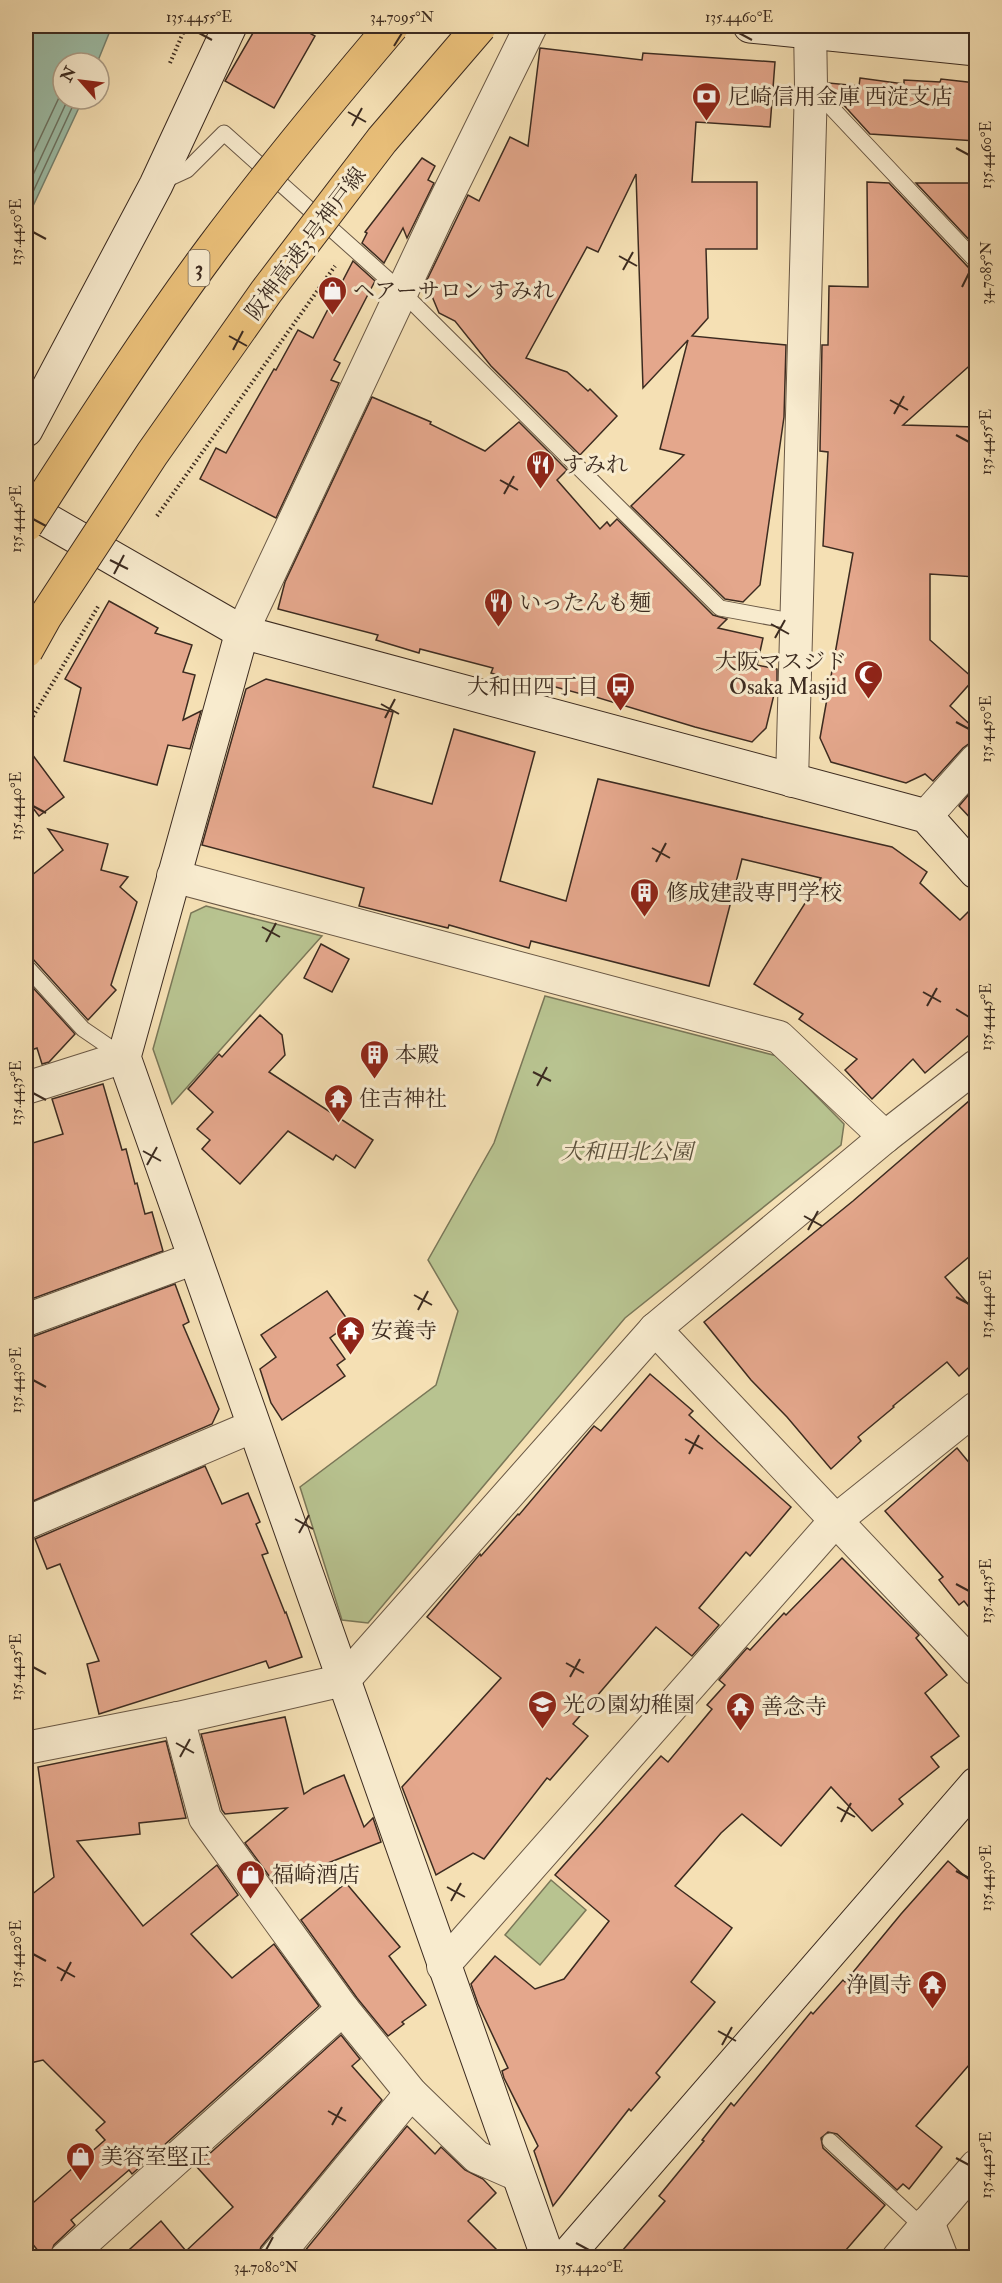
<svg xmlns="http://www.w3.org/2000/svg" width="1002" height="2283" font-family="'IM FELL Double Pica','Noto Serif JP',serif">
<rect width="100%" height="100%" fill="#f5e0b4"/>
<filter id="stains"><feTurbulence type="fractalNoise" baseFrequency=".00333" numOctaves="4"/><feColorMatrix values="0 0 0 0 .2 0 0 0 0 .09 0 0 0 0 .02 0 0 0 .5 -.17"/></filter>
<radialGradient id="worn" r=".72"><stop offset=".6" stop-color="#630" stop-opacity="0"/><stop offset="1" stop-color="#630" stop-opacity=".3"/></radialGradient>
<g fill="#b8c390" stroke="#7a7758" stroke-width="1.5">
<path d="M206,906L322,936L172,1104L153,1049L191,913Z"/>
<path d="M545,996L777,1056L844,1124L841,1145L625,1318L368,1623L342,1620L300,1487L436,1385L458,1311L428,1260L494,1143Z"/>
<path d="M551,1880L586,1910L540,1965L505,1935Z"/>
</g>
<path fill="#9dbea8" stroke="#768372" stroke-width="1.5" d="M26,26H112L97,63H63V99H83L26,221Z"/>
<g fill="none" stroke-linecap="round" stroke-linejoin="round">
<g stroke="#6c7464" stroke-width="1.5">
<path d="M26,168L63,89"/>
<path d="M26,190L68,99"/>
<path d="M26,207L76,99"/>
</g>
</g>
<g fill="#e4a78c" stroke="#3c2b20" stroke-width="1.5">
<path d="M257,26H297L315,36L274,108L225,81Z"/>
<path d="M540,48L642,60L643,53L775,62L770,127L696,122L692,182H757V249H706L708,318L692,336L786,345L784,417L760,585L743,602L725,599L631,506L684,455L660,449L688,340L643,388L636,174L598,252L587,247L526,358L567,372L588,391L590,389L617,416L580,455L491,366L455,321L439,313L426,282L468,195L479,201L510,137L528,146Z"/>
<path d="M860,78L904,84V80L940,82L941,79L976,83V141L870,134L829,89V83L859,86Z"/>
<path d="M422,158L435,166L428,180L434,183L407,238L403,228L384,263L362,243L367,233L365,232Z"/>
<path d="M867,182L889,183L969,268L976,271V360L903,425L976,427V577L930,574V640L974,679L950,706L976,730V742L970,743L963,748L933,781L925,774L906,783L831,762L820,738L853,553L823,546L828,452L820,451L822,345H828L829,286L868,287Z"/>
<path d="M916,183H976V247Z"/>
<path d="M353,261L375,281L334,360L340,363L331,380L339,383L276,518L200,479L216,448L226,453L274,369L276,370L298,330L313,338Z"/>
<path d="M372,397L431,422L430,424L485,451L519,422L567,470L557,480L600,529L607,522L610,526L617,519L713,615L727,619L718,628L763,638L757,665L777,669V682L766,728L752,742L695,727L586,694L585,695L537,682L536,687L491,673L493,668L420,649L419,653L376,640L378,635L278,609L285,582Z"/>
<path d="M109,601L158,628L155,633L192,645L183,672L195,675L183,720L201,711L190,749L168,745L157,785L64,761L81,688L65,679Z"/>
<path d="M266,679L393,712L373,787L432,804L454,729L535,752L500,881L566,901L598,779L892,847L927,872L920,883L960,920L976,904V1029L925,1073L913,1059L872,1099L845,1070L857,1059L799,1019L803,1014L754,984L821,878L742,859L709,986L531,941L529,948L449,925L448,928L359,906L364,888L202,845L246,689Z"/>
<path d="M26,746L64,797L39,816L26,799Z"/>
<path d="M976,786V824L959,806Z"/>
<path d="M48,829L108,844L101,870L128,877L120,887L137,902L111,985L116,990L88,1020L33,959L26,956V880L63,850Z"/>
<path d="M321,944L349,959L332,992L304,978Z"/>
<path d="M26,980L75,1034L49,1062L42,1064L37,1048L26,1052Z"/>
<path d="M260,1015L282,1035L285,1055L269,1072L373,1140L355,1168L336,1155L333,1160L288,1131L240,1184L202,1149L210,1140L197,1129L213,1112L188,1089L219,1054L222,1057Z"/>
<path d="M103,1084L122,1150L126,1149L135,1184L137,1183L145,1214L152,1212L163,1251L26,1301V1145L63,1134L52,1099Z"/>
<path d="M976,1095V1251L945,1277L976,1313V1361L959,1376L947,1362L893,1406L894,1407L858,1437L861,1441L831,1469L787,1417L751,1380L704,1322L853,1201Z"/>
<path d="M175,1284L189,1322L183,1325L219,1409L212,1424L26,1504V1338L32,1337Z"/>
<path d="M327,1291L350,1323L330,1338L345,1359L337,1365L345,1376L282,1420L271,1403L260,1369L276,1357L261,1335Z"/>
<path d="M650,1374L693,1411L689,1415L718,1442L791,1507L750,1556L746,1552L699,1608L719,1625L692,1656L656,1627L573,1724L588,1736L550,1780L547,1778L484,1859L473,1853L436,1875L402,1787L501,1678L427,1617L480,1554L481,1556L518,1514L519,1515L594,1426L601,1431Z"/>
<path d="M957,1448L976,1471V1616L964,1601L959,1605L939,1580L943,1577L885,1511Z"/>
<path d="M205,1466L222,1504L248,1493L260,1522L256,1524L268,1553L262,1555L285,1613L286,1612L302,1657L269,1668L266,1661L99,1714L87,1664L99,1661L60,1564L47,1569L35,1539Z"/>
<path d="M842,1558L919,1635L916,1638L947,1675L925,1693L959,1736L931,1757L939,1767L899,1799L903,1804L872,1831L831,1787L781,1846L742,1814L721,1833L675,1886L732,1928L691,1982L715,2002L656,2073L660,2077L631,2111L629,2109L553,2206L534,2151L538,2146L504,2078L502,2071L508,2068L478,2004L471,1984L495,1956L535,1989L564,1979L609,1921L555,1875L661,1756L668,1762L712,1709L707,1705L725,1685L719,1680L747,1648L750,1650L784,1613L786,1615Z"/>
<path d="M285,1717L304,1794L313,1788L344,1775L364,1827L373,1818L381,1842L275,1884L245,1843L287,1808L225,1814L222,1810L201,1734Z"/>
<path d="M166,1741L186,1818L139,1823L140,1834L77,1841L143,1926L217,1865L238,1895L191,1934L232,1978L274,1944L319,2006L132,2174L129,2170L71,2220L75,2225L54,2245L49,2258H44L26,2236V2209L105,2140L96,2130L105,2122L43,2060L26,2064V1899L54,1877L38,1767Z"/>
<path d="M948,1861L976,1886V2057L916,2126L942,2147L909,2189L903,2184L897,2190L837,2134L828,2132L821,2138L823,2148L885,2205L839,2258H616L665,2201L659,2196L704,2141L702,2140L731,2103L734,2106L811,2012L813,2014L843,1980L845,1982L901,1914Z"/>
<path d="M346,1883L400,1947L389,1956L426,2005L402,2022L404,2024L388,2036L357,1998L301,1920Z"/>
<path d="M341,2035L360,2059L352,2066L382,2100L261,2247L257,2258H120L161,2221L186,2251L233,2207L196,2166Z"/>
<path d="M407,2126L435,2154L441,2147L465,2170L483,2179L496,2193L468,2221L505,2258H299Z"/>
</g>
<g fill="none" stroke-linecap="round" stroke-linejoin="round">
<defs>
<g id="lane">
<path d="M813,88L976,261"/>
<path d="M161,182L187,170L224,133L402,292L720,608L796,622"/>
<path d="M26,966L83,1029L124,1057"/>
<path d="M830,2141L924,2228"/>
</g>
<g id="street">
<path d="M242,632L438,215L531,26"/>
<path d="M792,781L811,86L810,26"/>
<path d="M926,816L976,760"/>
<path d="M173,876L779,1037L885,1137"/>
<path d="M26,1088L124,1057"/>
<path d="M26,1320L195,1258"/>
<path d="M655,1329L976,1669"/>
<path d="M26,1523L254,1426"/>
<path d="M178,1718L205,1818L343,2009L411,2093L477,2157L518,2175"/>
<path d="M26,1748L178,1718L344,1680L655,1329L885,1137L976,1066"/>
<path d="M443,1966L835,1521L976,1408"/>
<path d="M928,2222L942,2258"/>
<path d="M66,2258L343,2009"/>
<path d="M275,2258L411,2093"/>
<path d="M898,2258L976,2166"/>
</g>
<g id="secondary">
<path d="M750,26L976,49"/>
<path d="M26,430L156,185L230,26"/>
<path d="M26,508L242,632L926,816L976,872"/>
<path d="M242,632L124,1057L548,2258"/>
<path d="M565,2258L976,1784"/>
</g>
</defs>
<use href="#lane" stroke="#6a5845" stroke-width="17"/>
<use href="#street" stroke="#6a5845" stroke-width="34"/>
<use href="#secondary" stroke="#3c2b20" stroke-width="35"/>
<g stroke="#3c2b20" stroke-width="4" stroke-dasharray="1.5 3" stroke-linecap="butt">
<path d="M170,63L186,26"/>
<path d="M157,516L335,266"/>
<path d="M26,728L99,605"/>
</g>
<use href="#lane" stroke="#f8ebce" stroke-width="15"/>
<use href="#street" stroke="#f8ebce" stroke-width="32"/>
<use href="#secondary" stroke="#f8ebce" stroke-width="33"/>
<defs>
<g id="highway-bridge">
<path d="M26,525C86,432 146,338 212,249C269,173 330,99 392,26"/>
<path d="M26,651L45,617L152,454L266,292L382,140L480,26"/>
</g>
</defs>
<use href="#highway-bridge" stroke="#3c2b20" stroke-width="35" stroke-linecap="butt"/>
<use href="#highway-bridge" stroke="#eac07a" stroke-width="33"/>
</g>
<path fill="none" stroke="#3c2b20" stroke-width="2" d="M199,33L212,40M739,33L752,40M394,46L402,33M348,112L366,122M352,126L362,108M956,148L969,155M33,232L46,239M619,256L637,266M623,270L633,252M962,287L969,273M229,336L247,346M233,350L243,331M890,400L908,410M894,414L904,396M956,435L969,442M500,480L518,490M504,494L514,476M33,519L46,526M110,560L128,569M114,574L124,555M771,624L789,634M775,638L785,620M381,704L399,714M385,718L395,699M956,722L969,729M33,806L46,813M652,848L670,858M656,862L666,843M262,927L280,937M266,942L276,923M923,992L941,1002M927,1006L937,988M956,1009L969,1017M533,1072L551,1081M537,1086L547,1067M33,1093L46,1100M143,1151L161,1161M147,1165L157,1147M804,1216L822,1226M808,1230L818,1211M414,1295L432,1305M956,1297L969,1304M418,1310L428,1291M33,1380L46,1387M685,1439L703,1449M689,1454L699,1435M295,1519L313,1529M299,1533L309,1515M956,1584L969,1591M566,1663L584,1673M33,1667L46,1674M570,1677L580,1659M176,1743L194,1753M180,1757L190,1739M837,1807L855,1817M841,1822L851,1803M956,1871L969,1878M447,1887L465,1897M451,1901L461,1883M33,1954L46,1961M57,1967L75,1977M61,1981L71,1962M718,2031L736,2041M722,2045L732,2027M328,2111L346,2121M332,2125L342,2107M956,2158L969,2165M576,2243L589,2250M266,2250L273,2237"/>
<defs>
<symbol id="bank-pin" viewBox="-11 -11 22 30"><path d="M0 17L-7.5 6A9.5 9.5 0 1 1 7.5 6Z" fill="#8f2418" stroke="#f8ebce"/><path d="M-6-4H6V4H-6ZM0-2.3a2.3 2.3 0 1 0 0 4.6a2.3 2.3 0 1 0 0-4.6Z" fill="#fff"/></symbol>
<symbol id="shop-pin" viewBox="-11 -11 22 30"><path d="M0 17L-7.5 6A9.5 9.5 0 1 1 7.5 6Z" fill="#8f2418" stroke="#f8ebce"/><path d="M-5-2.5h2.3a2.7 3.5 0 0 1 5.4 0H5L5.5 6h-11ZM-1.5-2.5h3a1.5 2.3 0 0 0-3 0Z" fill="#fff"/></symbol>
<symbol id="restaurant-pin" viewBox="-11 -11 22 30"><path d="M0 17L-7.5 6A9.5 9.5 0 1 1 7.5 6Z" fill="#8f2418" stroke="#f8ebce"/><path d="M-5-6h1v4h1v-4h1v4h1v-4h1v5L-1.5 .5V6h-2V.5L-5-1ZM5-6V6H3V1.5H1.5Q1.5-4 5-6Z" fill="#fff"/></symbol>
<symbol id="mosque-pin" viewBox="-11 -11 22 30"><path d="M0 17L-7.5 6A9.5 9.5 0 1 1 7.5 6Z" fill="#8f2418" stroke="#f8ebce"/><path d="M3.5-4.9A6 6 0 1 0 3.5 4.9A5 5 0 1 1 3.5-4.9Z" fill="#fff"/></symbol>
<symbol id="bus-pin" viewBox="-11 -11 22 30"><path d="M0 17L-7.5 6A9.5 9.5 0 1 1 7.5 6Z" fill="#8f2418" stroke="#f8ebce"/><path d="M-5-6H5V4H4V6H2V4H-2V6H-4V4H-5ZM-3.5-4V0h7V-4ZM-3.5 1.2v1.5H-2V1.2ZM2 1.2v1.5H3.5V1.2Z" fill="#fff"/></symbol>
<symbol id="building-pin" viewBox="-11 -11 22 30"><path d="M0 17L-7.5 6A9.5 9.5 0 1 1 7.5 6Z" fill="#8f2418" stroke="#f8ebce"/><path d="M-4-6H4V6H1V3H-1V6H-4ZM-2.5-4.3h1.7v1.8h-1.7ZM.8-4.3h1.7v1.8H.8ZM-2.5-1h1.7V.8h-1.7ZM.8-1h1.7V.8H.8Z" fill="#fff"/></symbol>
<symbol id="temple-pin" viewBox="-11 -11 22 30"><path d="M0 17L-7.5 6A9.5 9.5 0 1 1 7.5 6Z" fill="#8f2418" stroke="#f8ebce"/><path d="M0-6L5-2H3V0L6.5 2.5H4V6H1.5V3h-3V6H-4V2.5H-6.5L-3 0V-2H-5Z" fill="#fff"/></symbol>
<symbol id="school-pin" viewBox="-11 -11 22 30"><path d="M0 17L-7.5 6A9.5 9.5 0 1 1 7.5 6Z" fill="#8f2418" stroke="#f8ebce"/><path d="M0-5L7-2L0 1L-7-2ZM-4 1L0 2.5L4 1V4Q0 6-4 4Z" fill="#fff"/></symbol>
</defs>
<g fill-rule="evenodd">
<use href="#bank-pin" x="690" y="80" width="33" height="45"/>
<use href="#shop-pin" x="316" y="274" width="33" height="45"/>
<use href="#restaurant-pin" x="524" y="448" width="33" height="45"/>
<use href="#restaurant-pin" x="482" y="586" width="33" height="45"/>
<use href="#mosque-pin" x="852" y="658" width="33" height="45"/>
<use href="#bus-pin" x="604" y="670" width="33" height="45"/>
<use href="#building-pin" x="628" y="876" width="33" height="45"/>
<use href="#building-pin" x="358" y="1038" width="33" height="45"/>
<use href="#temple-pin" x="322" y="1082" width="33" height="45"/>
<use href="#temple-pin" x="334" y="1314" width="33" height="45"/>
<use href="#school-pin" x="526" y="1688" width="33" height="45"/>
<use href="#temple-pin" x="724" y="1690" width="33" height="45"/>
<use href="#shop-pin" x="234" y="1858" width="33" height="45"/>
<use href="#temple-pin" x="916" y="1968" width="33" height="45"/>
<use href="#shop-pin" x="64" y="2140" width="33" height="45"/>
</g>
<g text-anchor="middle" stroke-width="6" stroke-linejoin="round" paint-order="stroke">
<rect fill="#f8ebce" stroke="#746554" stroke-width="1.5" x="188.5" y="250" width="21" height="36" rx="4.5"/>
<g font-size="21" font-weight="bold" fill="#3c2b20">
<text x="199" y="275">3</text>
</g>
<g font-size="22" fill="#3c2b20" stroke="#f8ebce" text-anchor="start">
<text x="728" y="104">尼崎信用金庫 西淀支店</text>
<text x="353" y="298">ヘアーサロン すみれ</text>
<text x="562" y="472">すみれ</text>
<text x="519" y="610">いったんも麺</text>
<text x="847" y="669" text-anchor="end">大阪マスジド<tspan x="847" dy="25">Osaka Masjid</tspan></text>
<text x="599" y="694" text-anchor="end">大和田四丁目</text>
<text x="666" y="900">修成建設専門学校</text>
<text x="395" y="1062">本殿</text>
<text x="359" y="1106">住吉神社</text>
<text x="371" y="1338">安養寺</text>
<text x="563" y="1712">光の園幼稚園</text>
<text x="761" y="1714">善念寺</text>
<text x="272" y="1882">福崎酒店</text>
<text x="912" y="1992" text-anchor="end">浄圓寺</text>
<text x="101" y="2164">美容室堅正</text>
</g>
<g font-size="22" fill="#3c2b20" stroke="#f8ebce">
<text transform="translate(305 243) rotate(-53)" y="8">阪神高速3号神戸線</text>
</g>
<g font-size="22" font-style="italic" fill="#5b513c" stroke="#f8ebce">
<text x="627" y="1159">大和田北公園</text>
</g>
</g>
<rect width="1002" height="2283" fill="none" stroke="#f5e0b4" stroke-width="66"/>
<g transform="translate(81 81) rotate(298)"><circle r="28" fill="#f8ebce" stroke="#ad9e88" stroke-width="1.5"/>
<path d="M0-4.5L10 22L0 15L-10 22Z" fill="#8f2418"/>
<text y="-9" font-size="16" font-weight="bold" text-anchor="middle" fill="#3c2b20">N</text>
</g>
<rect x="33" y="33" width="936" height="2217" fill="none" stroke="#3c2b20" stroke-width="2"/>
<g font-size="15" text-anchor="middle" fill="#3c2b20">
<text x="199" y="22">135.4455°E</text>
<text x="402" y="22">34.7095°N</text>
<text x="739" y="22">135.4460°E</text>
<text transform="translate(986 155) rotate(-90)" y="5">135.4460°E</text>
<text transform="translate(16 232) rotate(-90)" y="5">135.4450°E</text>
<text transform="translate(986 273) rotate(-90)" y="5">34.7085°N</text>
<text transform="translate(986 442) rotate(-90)" y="5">135.4455°E</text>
<text transform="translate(16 519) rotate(-90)" y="5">135.4445°E</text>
<text transform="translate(986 729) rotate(-90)" y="5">135.4450°E</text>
<text transform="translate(16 806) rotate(-90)" y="5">135.4440°E</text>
<text transform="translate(986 1017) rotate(-90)" y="5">135.4445°E</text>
<text transform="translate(16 1093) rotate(-90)" y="5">135.4435°E</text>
<text transform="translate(986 1304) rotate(-90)" y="5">135.4440°E</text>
<text transform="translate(16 1380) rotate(-90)" y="5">135.4430°E</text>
<text transform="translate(986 1591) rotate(-90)" y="5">135.4435°E</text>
<text transform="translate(16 1667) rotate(-90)" y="5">135.4425°E</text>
<text transform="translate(986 1878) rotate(-90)" y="5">135.4430°E</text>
<text transform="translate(16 1954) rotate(-90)" y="5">135.4420°E</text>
<text transform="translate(986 2165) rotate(-90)" y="5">135.4425°E</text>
<text x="266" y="2272">34.7080°N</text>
<text x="589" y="2272">135.4420°E</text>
</g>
<rect width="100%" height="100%" filter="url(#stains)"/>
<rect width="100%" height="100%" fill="url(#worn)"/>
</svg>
